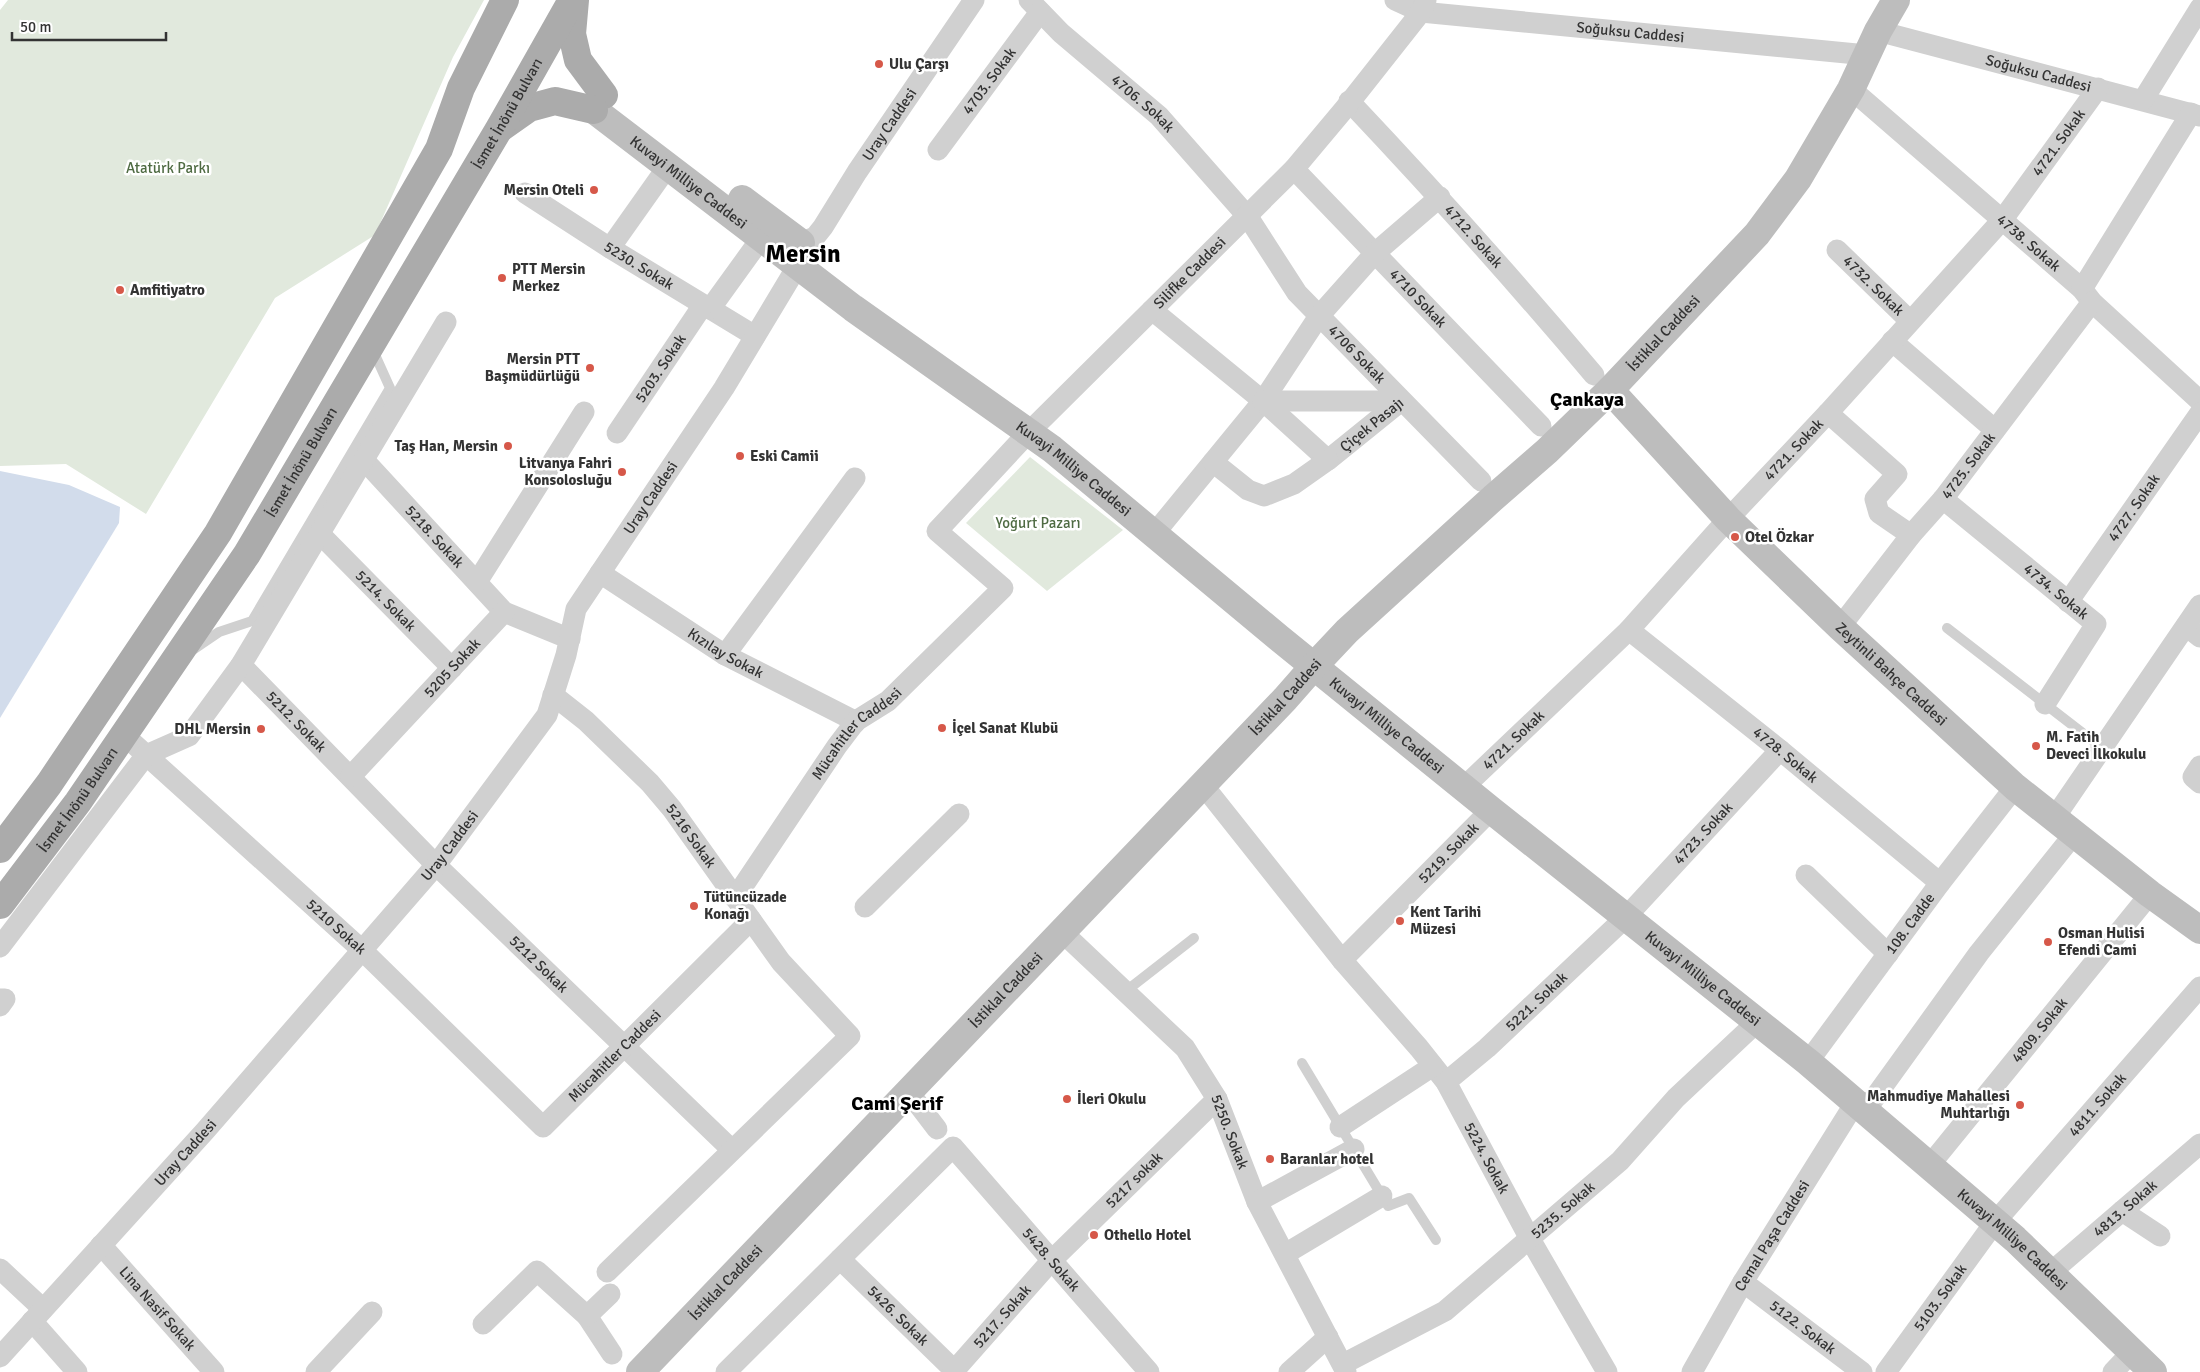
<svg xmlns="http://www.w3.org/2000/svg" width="2200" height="1372" font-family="Signika,sans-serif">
<rect width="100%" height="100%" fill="#fff"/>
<g fill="#e1e9dd">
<path d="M8,0H484L453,57L375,235L275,298L146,514L66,464L0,466V10Z"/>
<path d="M1030,457L1123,530L1047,591L966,523Z"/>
</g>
<path fill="#d2dceb" d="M0,471L69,485L120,507L119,523L0,718Z"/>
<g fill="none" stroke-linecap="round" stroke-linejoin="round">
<g stroke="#d0d0d0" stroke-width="10">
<path d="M1947,628L2102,748"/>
<path d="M194,649L219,632L252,621L390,388L372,348"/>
<path d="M1126,991L1194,938"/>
<path d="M1302,1063L1388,1206L1409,1198L1436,1240"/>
</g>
<g stroke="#d0d0d0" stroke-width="21">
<path id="s1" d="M1029,0L1061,33L1159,116L1248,217L1297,293L1481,481"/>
<path id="s2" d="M1395,0L1421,12L1867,55"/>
<path id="s3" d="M1878,31L2200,116"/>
<path id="s4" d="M1851,89L2082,289L2092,302L2200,401"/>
<path d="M2143,100L2200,8"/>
<path id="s5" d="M1349,101C1433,190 1515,281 1594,375"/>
<path id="s6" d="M938,150L1040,12"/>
<path id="s7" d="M1294,169L1541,426"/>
<path id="s8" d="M525,193L610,248L755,336"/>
<path d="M610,248L668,166"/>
<path id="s9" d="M1837,250L1910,321"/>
<path d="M2082,289L2191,113"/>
<path d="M710,309L762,237"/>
<path d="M1152,310L1263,401L1154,534"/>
<path d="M1892,341L1995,430"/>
<path d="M1263,401L1319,316L1375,253L1440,197"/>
<path id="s10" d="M1263,401L1328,460L1401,401"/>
<path d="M1263,401H1401"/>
<path d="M1828,413L1897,474L1875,499L1879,513L1911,535"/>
<path id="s11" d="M617,433L703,305"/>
<path id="s12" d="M364,460L504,612L570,639"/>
<path d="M1213,462L1248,490L1264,496L1294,484L1328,460"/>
<path id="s13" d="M1943,499L2096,624L2045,704"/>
<path id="s14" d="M319,533L452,668"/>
<path id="s15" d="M600,573L725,655L849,718L855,723"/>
<path d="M477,582L584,412"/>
<path id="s16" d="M2068,602L2200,413"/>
<path d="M2186,626L2200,637"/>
<path id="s17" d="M1840,627L1911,535L1943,499L2092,302"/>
<path id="s18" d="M1629,630L1780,750L1940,883"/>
<path d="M725,655L855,478"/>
<path id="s19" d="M241,665L436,865L731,1149"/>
<path id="s20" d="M553,695L586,721L650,783L672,809L781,962L850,1036L607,1272"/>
<path id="s21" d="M124,735L362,950L543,1127L751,920"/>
<path d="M2200,766L2193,777L2200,783"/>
<path id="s22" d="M351,776L504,612"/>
<path id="s23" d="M1203,785L1342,960L1419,1048L1446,1082L1530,1239L1607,1372"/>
<path id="s24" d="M1464,787L1629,630L1728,519L1828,413L2003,219L2098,88"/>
<path d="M2055,817L2200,605"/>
<path d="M1806,875L1888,954"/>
<path id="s25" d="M735,898L837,746L856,721L888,701L1003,588L937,531L1028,433L1294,169L1346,107L1421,12L1426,0"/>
<path d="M865,907L959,814"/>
<path id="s26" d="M1061,931L1185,1048L1217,1099L1257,1202L1346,1372"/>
<path d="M0,947L146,755L189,736L241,665L446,322"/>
<path id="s27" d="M1342,960L1491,810"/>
<path d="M0,999H5L0,1006"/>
<path id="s28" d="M1808,1062L1940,883L2015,787"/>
<path id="s29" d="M1446,1082L1487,1048L1625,918L1780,750"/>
<path d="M908,1091L937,1129"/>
<path d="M1865,1111L1979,953L2075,833"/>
<path d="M1340,1127L1433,1066"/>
<path id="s30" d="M1929,1166L2150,894"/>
<path d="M1257,1202L1354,1149"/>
<path d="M2122,1211L2160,1236"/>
<path id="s31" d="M101,1245L214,1372"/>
<path d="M1285,1254L1382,1196"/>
<path id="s32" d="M840,1259L956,1372"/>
<path d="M0,1269L43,1309"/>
<path id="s33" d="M2050,1273L2200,1144"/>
<path id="s34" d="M1743,1282L1862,1372"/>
<path d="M587,1316L612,1354"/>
<path d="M32,1321L77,1372"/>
<path d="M483,1324L537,1271L587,1316L610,1294"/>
<path id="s35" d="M0,1357L205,1131L436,865L547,715L566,655L576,609L724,388L798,265L801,243L815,237L823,227L857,172L974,0"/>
<path id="s36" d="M1343,1364L1445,1311L1620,1161L1676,1098L1757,1022"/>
<path d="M316,1372L372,1312"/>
<path id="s37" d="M726,1372L953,1147L1149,1372"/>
<path id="s38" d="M953,1372L1051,1261L1217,1099"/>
<path d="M1289,1372L1328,1337"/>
<path id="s39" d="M1692,1372L1743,1282L1855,1103"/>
<path id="s40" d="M1886,1372L1995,1222L2200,987"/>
<path d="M2113,1372L2132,1352"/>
</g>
<g stroke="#bdbdbd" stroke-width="28">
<path id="s41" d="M594,110L853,308L1052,449L1279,638L1491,810L1808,1062L2015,1239L2153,1372"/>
<path d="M742,199L801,243"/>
<path id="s42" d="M1610,390L1728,519L1840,627L2015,787L2150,894L2200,930"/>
<path id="s43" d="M640,1372L1285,699L1314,666L1347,631L1493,498L1547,451L1610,390L1757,234L1798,179L1851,89L1878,31L1896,0"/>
</g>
<g stroke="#ababab" stroke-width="28">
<path d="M575,0L572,34L578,60L604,95"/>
<path d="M502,127L529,108L555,101L594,110"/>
<path d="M0,849L49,784L218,533L439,149L461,88L505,0"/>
<path id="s44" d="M0,905L78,802L247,554L499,129L572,0"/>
</g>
</g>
<g fill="#d65849" stroke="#fff" stroke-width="2">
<circle cx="879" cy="64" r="5"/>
<circle cx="594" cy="190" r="5"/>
<circle cx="502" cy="278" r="5"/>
<circle cx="120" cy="290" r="5"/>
<circle cx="590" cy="368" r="5"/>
<circle cx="508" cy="446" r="5"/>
<circle cx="740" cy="456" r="5"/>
<circle cx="622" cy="472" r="5"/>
<circle cx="1735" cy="537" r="5"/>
<circle cx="942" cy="728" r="5"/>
<circle cx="261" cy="729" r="5"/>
<circle cx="2036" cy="746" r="5"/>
<circle cx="694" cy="906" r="5"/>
<circle cx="1400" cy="921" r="5"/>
<circle cx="2048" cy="942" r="5"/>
<circle cx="1067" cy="1099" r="5"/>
<circle cx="2020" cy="1105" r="5"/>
<circle cx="1270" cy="1159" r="5"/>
<circle cx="1094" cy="1235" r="5"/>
</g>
<g text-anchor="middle" stroke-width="5" stroke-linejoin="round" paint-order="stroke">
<g font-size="15" fill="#333" stroke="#fff">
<text dy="5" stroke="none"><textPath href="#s2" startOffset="239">Soğuksu Caddesi</textPath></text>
<text dy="5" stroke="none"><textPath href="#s3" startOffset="166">Soğuksu Caddesi</textPath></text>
<text dy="5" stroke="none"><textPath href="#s6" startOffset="86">4703. Sokak</textPath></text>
<text dy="5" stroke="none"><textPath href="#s1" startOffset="154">4706. Sokak</textPath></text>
<text dy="5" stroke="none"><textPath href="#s44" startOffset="941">İsmet İnönü Bulvarı</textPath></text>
<text dy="5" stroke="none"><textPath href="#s35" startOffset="1536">Uray Caddesi</textPath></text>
<text dy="5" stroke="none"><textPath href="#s24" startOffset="878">4721. Sokak</textPath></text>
<text dy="5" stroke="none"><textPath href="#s41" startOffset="119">Kuvayi Milliye Caddesi</textPath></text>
<text dy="5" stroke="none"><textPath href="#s5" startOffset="184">4712. Sokak</textPath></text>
<text dy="5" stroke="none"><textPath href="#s4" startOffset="235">4738. Sokak</textPath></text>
<text dy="5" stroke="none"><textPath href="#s8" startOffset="135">5230. Sokak</textPath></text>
<text dy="5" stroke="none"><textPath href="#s25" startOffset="862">Silifke Caddesi</textPath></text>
<text dy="5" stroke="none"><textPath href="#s9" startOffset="51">4732. Sokak</textPath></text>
<text dy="5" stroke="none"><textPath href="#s7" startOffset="179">4710 Sokak</textPath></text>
<text dy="5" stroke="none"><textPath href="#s43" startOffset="1459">İstiklal Caddesi</textPath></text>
<text dy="5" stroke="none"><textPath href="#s1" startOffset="485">4706 Sokak</textPath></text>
<text dy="5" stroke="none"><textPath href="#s11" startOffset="78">5203. Sokak</textPath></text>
<text dy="5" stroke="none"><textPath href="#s10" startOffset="144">Çiçek Pasajı</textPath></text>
<text dy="5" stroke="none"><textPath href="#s24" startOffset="472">4721. Sokak</textPath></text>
<text dy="5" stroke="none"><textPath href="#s44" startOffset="536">İsmet İnönü Bulvarı</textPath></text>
<text dy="5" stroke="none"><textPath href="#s17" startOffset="206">4725. Sokak</textPath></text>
<text dy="5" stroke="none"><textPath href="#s41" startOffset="599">Kuvayi Milliye Caddesi</textPath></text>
<text dy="5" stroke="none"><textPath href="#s35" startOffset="1088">Uray Caddesi</textPath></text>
<text dy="5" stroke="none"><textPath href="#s16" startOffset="115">4727. Sokak</textPath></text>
<text dy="5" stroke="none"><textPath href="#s12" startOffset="104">5218. Sokak</textPath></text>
<text dy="5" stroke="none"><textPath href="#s13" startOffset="146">4734. Sokak</textPath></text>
<text dy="5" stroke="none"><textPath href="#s14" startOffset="95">5214. Sokak</textPath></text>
<text dy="5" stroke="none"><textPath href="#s15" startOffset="149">Kızılay Sokak</textPath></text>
<text dy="5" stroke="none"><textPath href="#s22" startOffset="148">5205 Sokak</textPath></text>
<text dy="5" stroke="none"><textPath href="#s42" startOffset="400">Zeytinli Bahçe Caddesi</textPath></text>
<text dy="5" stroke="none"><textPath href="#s43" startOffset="934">İstiklal Caddesi</textPath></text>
<text dy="5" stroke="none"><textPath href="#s19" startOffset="79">5212. Sokak</textPath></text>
<text dy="5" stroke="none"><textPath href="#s41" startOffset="1004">Kuvayi Milliye Caddesi</textPath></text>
<text dy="5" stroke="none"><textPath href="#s25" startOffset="206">Mücahitler Caddesi</textPath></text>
<text dy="5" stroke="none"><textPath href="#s24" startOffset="68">4721. Sokak</textPath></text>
<text dy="5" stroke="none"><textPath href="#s18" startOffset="200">4728. Sokak</textPath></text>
<text dy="5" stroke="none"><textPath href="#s44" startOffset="131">İsmet İnönü Bulvarı</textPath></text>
<text dy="5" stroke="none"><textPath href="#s29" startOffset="358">4723. Sokak</textPath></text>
<text dy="5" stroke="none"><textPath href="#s20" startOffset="198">5216 Sokak</textPath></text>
<text dy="5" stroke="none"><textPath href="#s35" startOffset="681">Uray Caddesi</textPath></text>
<text dy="5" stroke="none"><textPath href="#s27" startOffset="151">5219. Sokak</textPath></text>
<text dy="5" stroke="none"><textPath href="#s28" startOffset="172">108. Cadde</textPath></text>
<text dy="5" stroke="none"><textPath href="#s21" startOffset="286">5210 Sokak</textPath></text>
<text dy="5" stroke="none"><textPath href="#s19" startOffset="422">5212 Sokak</textPath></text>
<text dy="5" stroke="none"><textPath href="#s41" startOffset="1409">Kuvayi Milliye Caddesi</textPath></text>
<text dy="5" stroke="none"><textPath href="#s43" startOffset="529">İstiklal Caddesi</textPath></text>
<text dy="5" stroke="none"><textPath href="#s29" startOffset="121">5221. Sokak</textPath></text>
<text dy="5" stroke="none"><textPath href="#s30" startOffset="175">4809. Sokak</textPath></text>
<text dy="5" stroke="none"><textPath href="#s21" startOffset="675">Mücahitler Caddesi</textPath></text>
<text dy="5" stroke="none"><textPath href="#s40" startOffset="341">4811. Sokak</textPath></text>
<text dy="5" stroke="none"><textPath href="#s26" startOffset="266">5250. Sokak</textPath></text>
<text dy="5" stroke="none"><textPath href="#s35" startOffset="276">Uray Caddesi</textPath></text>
<text dy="5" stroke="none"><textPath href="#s23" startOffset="470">5224. Sokak</textPath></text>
<text dy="5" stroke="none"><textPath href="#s38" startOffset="264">5217 sokak</textPath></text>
<text dy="5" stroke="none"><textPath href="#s33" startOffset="99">4813. Sokak</textPath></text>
<text dy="5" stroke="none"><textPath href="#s36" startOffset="270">5235. Sokak</textPath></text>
<text dy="5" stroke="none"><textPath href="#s39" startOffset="158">Cemal Paşa Caddesi</textPath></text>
<text dy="5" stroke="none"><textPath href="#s41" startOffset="1814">Kuvayi Milliye Caddesi</textPath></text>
<text dy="5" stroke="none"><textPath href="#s37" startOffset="469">5428. Sokak</textPath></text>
<text dy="5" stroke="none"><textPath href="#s43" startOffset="124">İstiklal Caddesi</textPath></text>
<text dy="5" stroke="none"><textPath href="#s40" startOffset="92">5103. Sokak</textPath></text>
<text dy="5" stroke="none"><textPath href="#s31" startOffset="85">Lina Nasif Sokak</textPath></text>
<text dy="5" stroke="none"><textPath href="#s32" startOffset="81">5426. Sokak</textPath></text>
<text dy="5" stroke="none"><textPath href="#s38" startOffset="74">5217. Sokak</textPath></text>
<text dy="5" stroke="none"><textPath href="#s34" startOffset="75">5122. Sokak</textPath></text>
</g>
<g font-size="15" font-weight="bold" fill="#333" stroke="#fff" text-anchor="start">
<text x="889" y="69">Ulu Çarşı</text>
<text x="584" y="195" text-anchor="end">Mersin Oteli</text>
<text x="512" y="274">PTT Mersin<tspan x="512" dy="17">Merkez</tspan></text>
<text x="130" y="295">Amfitiyatro</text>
<text x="580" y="364" text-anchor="end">Mersin PTT<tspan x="580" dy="17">Başmüdürlüğü</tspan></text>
<text x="498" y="451" text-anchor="end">Taş Han, Mersin</text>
<text x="750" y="461">Eski Camii</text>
<text x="612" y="468" text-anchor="end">Litvanya Fahri<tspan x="612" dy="17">Konsolosluğu</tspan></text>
<text x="1745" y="542">Otel Özkar</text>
<text x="952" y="733">İçel Sanat Klubü</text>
<text x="251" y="734" text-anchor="end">DHL Mersin</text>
<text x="2046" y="742">M. Fatih<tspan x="2046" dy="17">Deveci İlkokulu</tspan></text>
<text x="704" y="902">Tütüncüzade<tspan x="704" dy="17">Konağı</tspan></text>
<text x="1410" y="917">Kent Tarihi<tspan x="1410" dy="17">Müzesi</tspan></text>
<text x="2058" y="938">Osman Hulisi<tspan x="2058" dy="17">Efendi Cami</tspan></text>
<text x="2010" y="1101" text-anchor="end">Mahmudiye Mahallesi<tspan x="2010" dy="17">Muhtarlığı</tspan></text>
<text x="1077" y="1104">İleri Okulu</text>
<text x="1280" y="1164">Baranlar hotel</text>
<text x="1104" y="1240">Othello Hotel</text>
</g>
<g font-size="15" fill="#4f6b43" stroke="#fff">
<text x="168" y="173">Atatürk Parkı</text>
<text x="1038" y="528">Yoğurt Pazarı</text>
</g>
<g font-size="20" font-weight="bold" fill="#000" stroke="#fff">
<text x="1587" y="406">Çankaya</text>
<text x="897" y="1110">Cami Şerif</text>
</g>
<g font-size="25" font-weight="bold" fill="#000" stroke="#fff">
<text x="803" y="262">Mersin</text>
</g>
</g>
<path d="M12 32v8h154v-8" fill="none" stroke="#333333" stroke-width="2.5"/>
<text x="20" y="32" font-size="15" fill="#333333" stroke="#ffffff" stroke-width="4" paint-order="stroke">50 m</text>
</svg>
